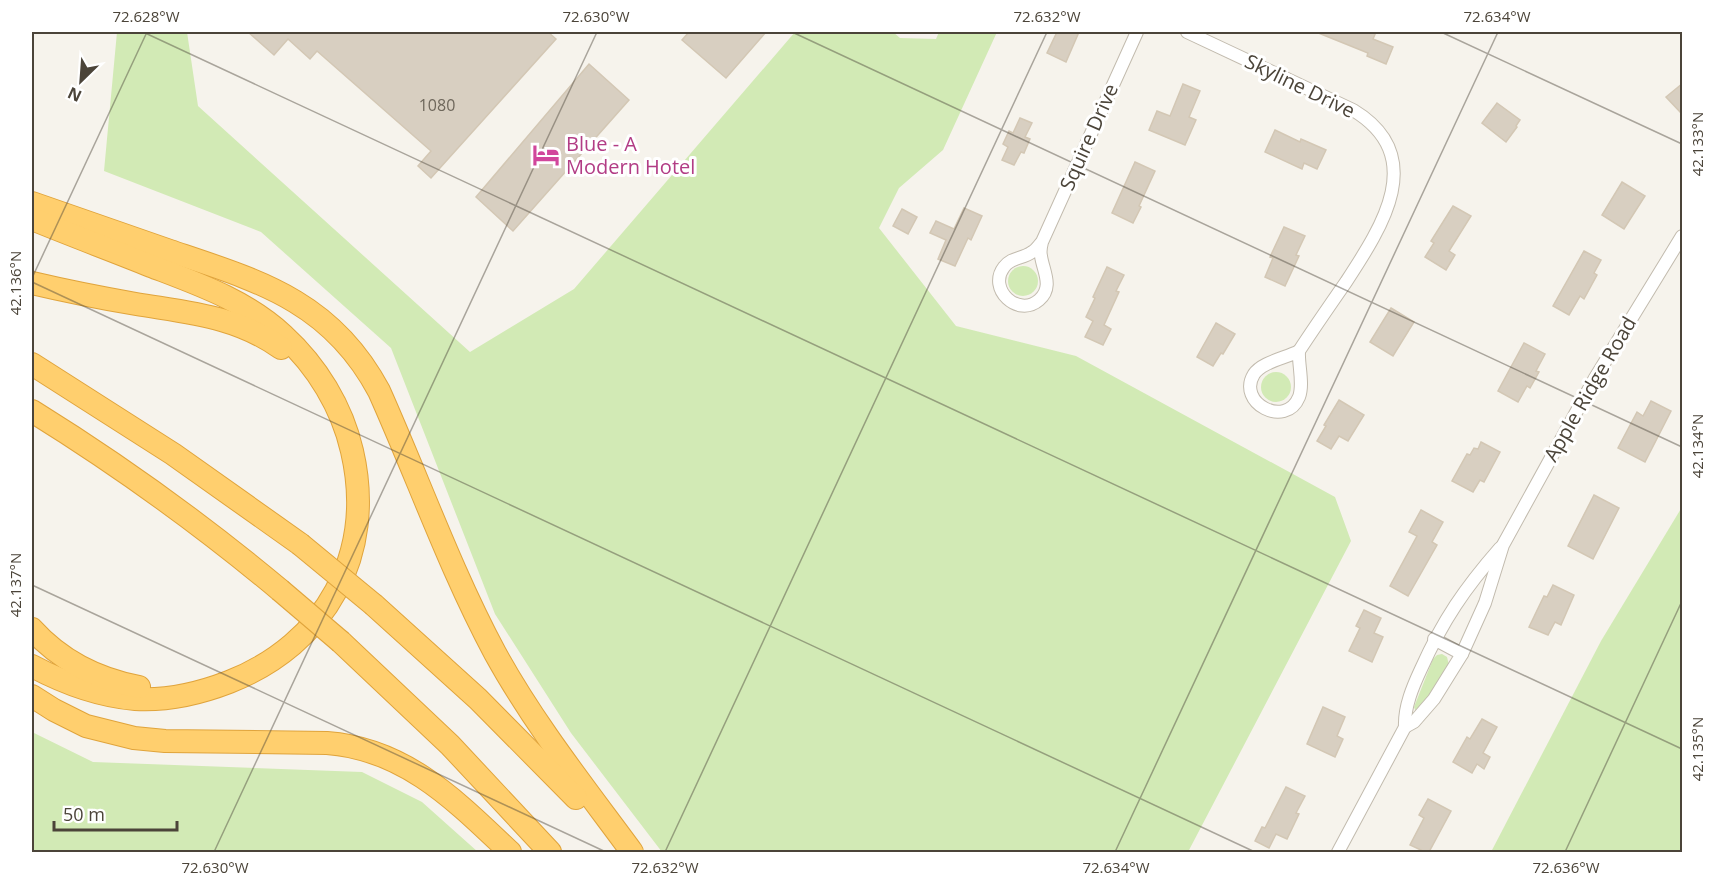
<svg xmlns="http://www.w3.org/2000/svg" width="1714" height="884" font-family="'Open Sans',sans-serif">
<rect width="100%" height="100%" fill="#f6f3ec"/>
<g fill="#d2eab5">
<path d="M117,32H187L198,106L470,352L574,289L795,32H893L900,38L936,39L939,32H997L943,150L899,188L879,228L956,326L1076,356L1335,497L1351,541L1188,852H662L571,733L495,614L391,348L261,232L104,171Z"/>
<circle cx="1023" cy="281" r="15"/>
<circle cx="1276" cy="387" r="15"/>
<path d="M1682,507V852H1491L1601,641Z"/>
<path d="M1442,654L1447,657L1449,665L1420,710L1416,712L1414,707L1433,659L1437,655Z"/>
<path d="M32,732L93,762L362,772L422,802L478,852H32Z"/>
</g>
<g fill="#d8cfc1" stroke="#d3c7b4" stroke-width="1.5">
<path d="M248,32H548L556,39L431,178L418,166L431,151L317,51L310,59L288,39L274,55Z"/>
<path d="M689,32H766L726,78L682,40Z"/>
<path d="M1057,32H1079L1066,62L1047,53Z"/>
<path d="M1316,32H1376L1373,39L1393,47L1386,64L1367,56L1368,53Z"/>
<path d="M589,64L629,100L513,231L476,197Z"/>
<path d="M1683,83V115L1666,97Z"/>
<path d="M1183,84L1200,91L1189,117L1196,120L1185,145L1149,130L1157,111L1170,116Z"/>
<path d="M1497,103L1520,120L1516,126L1517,127L1506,142L1482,123Z"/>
<path d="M1020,118L1032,123L1025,137L1030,139L1024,153L1021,152L1014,165L1002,160L1008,147L1003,144L1009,131L1013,133Z"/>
<path d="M1275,130L1300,142L1301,139L1326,150L1317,169L1304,163L1302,169L1265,152Z"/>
<path d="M1135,162L1155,171L1139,206L1141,207L1133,223L1112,213Z"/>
<path d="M1622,182L1645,196L1624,229L1602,215Z"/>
<path d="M1453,206L1471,216L1449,251L1455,255L1446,270L1425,257L1434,243L1431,241Z"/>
<path d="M964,208L982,216L971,240L968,238L955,266L938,259L946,240L930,233L936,221L954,229Z"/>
<path d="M902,209L917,217L908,234L893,226Z"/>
<path d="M1284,227L1305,236L1296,255L1299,256L1285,286L1265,277L1273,258L1270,257Z"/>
<path d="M1584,251L1601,260L1594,273L1597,275L1584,299L1580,296L1569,315L1553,306Z"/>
<path d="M1107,267L1124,275L1116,291L1119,292L1104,325L1111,329L1103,345L1085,337L1093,321L1086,317L1095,298L1093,297Z"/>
<path d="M1391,308L1414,322L1393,356L1370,342Z"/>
<path d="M1216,323L1235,334L1223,354L1221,353L1213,366L1197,357Z"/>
<path d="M1524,343L1545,354L1536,371L1539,372L1530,388L1527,386L1518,402L1498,391Z"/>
<path d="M1339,400L1364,415L1348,441L1339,436L1331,449L1317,441L1326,426L1324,425Z"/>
<path d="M1651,401L1671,411L1645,462L1618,448L1637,412L1643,416Z"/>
<path d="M1481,442L1500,452L1484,482L1480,480L1473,492L1452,481L1467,454L1470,455L1474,448L1478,449Z"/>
<path d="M1594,495L1619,508L1593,559L1568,546Z"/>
<path d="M1421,510L1443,522L1432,542L1437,545L1408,596L1390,586L1417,536L1409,532Z"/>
<path d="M1553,585L1574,595L1561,625L1555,622L1548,635L1529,627L1544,596L1547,597Z"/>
<path d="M1364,610L1381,618L1374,633L1383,637L1372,662L1349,651L1360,628L1356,626Z"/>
<path d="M1323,707L1345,717L1337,736L1343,739L1335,757L1307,744Z"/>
<path d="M1482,719L1497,727L1483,753L1490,757L1484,769L1477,764L1472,773L1453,762L1467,737L1470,739Z"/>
<path d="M1286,787L1305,796L1296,813L1299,814L1287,839L1276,834L1269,848L1255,841L1262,827L1265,828Z"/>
<path d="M1428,799L1451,811L1429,852H1425L1410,845L1424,818L1419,815Z"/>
</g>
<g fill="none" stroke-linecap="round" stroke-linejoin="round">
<defs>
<g id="minor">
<path d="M1187,32L1353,110C1429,156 1382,227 1346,282C1330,305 1314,328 1299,351"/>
<path d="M1042,242C1039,245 1036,250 1032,252C1023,259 1011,257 1004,267C987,289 1018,318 1039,300C1054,287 1043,271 1041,256C1040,252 1041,246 1042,242L1137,32"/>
<path d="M1299,351C1298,364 1304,384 1299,397C1286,429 1236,403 1254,374C1262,362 1286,358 1299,351Z"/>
<path d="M1434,639L1462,654"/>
<path d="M1405,727L1414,722L1434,699L1462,654L1485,603L1503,545L1595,378L1682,236"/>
<path d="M1338,852L1405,727C1404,707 1413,686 1421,669C1443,620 1465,588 1500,548"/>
</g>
<g id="motorway">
<path d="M32,203C78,219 124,235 170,251C259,281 331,301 379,391C418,478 450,569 495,653C534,724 585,788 632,852"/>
<path d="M32,219C71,235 111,250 151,266C198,284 245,300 283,335C317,366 342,407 352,451C376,554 326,644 229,682C198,694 168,701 135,699C98,696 64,683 32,666"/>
<path d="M32,283C66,291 101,298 136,304C189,313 236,316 281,348"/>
<path d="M32,364L173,454L300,544"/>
<path d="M32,411C119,465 201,524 280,590"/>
<path d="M374,605L478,699L576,798"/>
<path d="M32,629C60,660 97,679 139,687"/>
<path d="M341,642L450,745L550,852"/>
<path d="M32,696L54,710L86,726L134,738L165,741L327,743C406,749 456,801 510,852"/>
</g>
</defs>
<use href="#minor" stroke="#c2bbae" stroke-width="14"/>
<use href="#motorway" stroke="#e0a43c" stroke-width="24"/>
<use href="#minor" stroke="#fff" stroke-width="12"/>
<use href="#motorway" stroke="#ffcf6e" stroke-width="22"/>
<defs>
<g id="motorway-bridge">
<path d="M300,544L374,605"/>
<path d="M280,590L341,642"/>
</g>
</defs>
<use href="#motorway-bridge" stroke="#e0a43c" stroke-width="24" stroke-linecap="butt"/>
<use href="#motorway-bridge" stroke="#ffcf6e" stroke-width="22"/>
</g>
<path fill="none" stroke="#4b4439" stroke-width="1.5" stroke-opacity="0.45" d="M143,32L1682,749M792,32L1682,447M1441,32L1682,144M32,278L147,32M32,282L1255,852M32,585L606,852M214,852L597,32M665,852L1047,32M1115,852L1498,32M1565,852L1682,601"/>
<defs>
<symbol id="hotel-bare" viewBox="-9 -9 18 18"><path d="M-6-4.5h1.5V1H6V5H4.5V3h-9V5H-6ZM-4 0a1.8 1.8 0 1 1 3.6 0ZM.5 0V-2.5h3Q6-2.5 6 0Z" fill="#d1479c" stroke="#fff" stroke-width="2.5" paint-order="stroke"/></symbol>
</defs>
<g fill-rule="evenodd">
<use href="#hotel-bare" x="527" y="136" width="38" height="38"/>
</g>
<g text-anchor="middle" stroke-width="6" stroke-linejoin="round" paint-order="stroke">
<g font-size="16" fill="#6e675b">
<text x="437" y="111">1080</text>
</g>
<g font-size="20" fill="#4b4439" stroke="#fff">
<text transform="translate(1300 86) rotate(26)" y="7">Skyline Drive</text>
<text transform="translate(1089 137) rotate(-66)" y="7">Squire Drive</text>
<text transform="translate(1590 389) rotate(-60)" y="7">Apple Ridge Road</text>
</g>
<g font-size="20" fill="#b23c85" stroke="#fff" text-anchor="start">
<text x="566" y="151">Blue - A<tspan x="566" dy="23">Modern Hotel</tspan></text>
</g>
</g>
<rect width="1714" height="884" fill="none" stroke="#ffffff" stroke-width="66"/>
<g transform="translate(81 81) rotate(205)" stroke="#ffffff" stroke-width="4.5" paint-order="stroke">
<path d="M0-4.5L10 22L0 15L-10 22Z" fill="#4b4439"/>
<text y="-9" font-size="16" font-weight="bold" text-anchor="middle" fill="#4b4439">N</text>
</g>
<path d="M54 821v9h123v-9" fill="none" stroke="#4b4439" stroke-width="3"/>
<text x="63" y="821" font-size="18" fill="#4b4439" stroke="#ffffff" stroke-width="4.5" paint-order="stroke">50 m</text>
<rect x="33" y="33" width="1648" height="818" fill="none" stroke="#4b4439" stroke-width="2"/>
<g font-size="15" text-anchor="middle" fill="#4b4439">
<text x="146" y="22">72.628°W</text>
<text x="596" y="22">72.630°W</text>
<text x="1047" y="22">72.632°W</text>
<text x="1497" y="22">72.634°W</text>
<text transform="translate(1698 144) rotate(-90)" y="5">42.133°N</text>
<text transform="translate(16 283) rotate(-90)" y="5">42.136°N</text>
<text transform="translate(1698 446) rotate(-90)" y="5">42.134°N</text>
<text transform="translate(16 585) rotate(-90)" y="5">42.137°N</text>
<text transform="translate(1698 749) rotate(-90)" y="5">42.135°N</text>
<text x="215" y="873">72.630°W</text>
<text x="665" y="873">72.632°W</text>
<text x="1116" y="873">72.634°W</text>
<text x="1566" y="873">72.636°W</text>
</g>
</svg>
